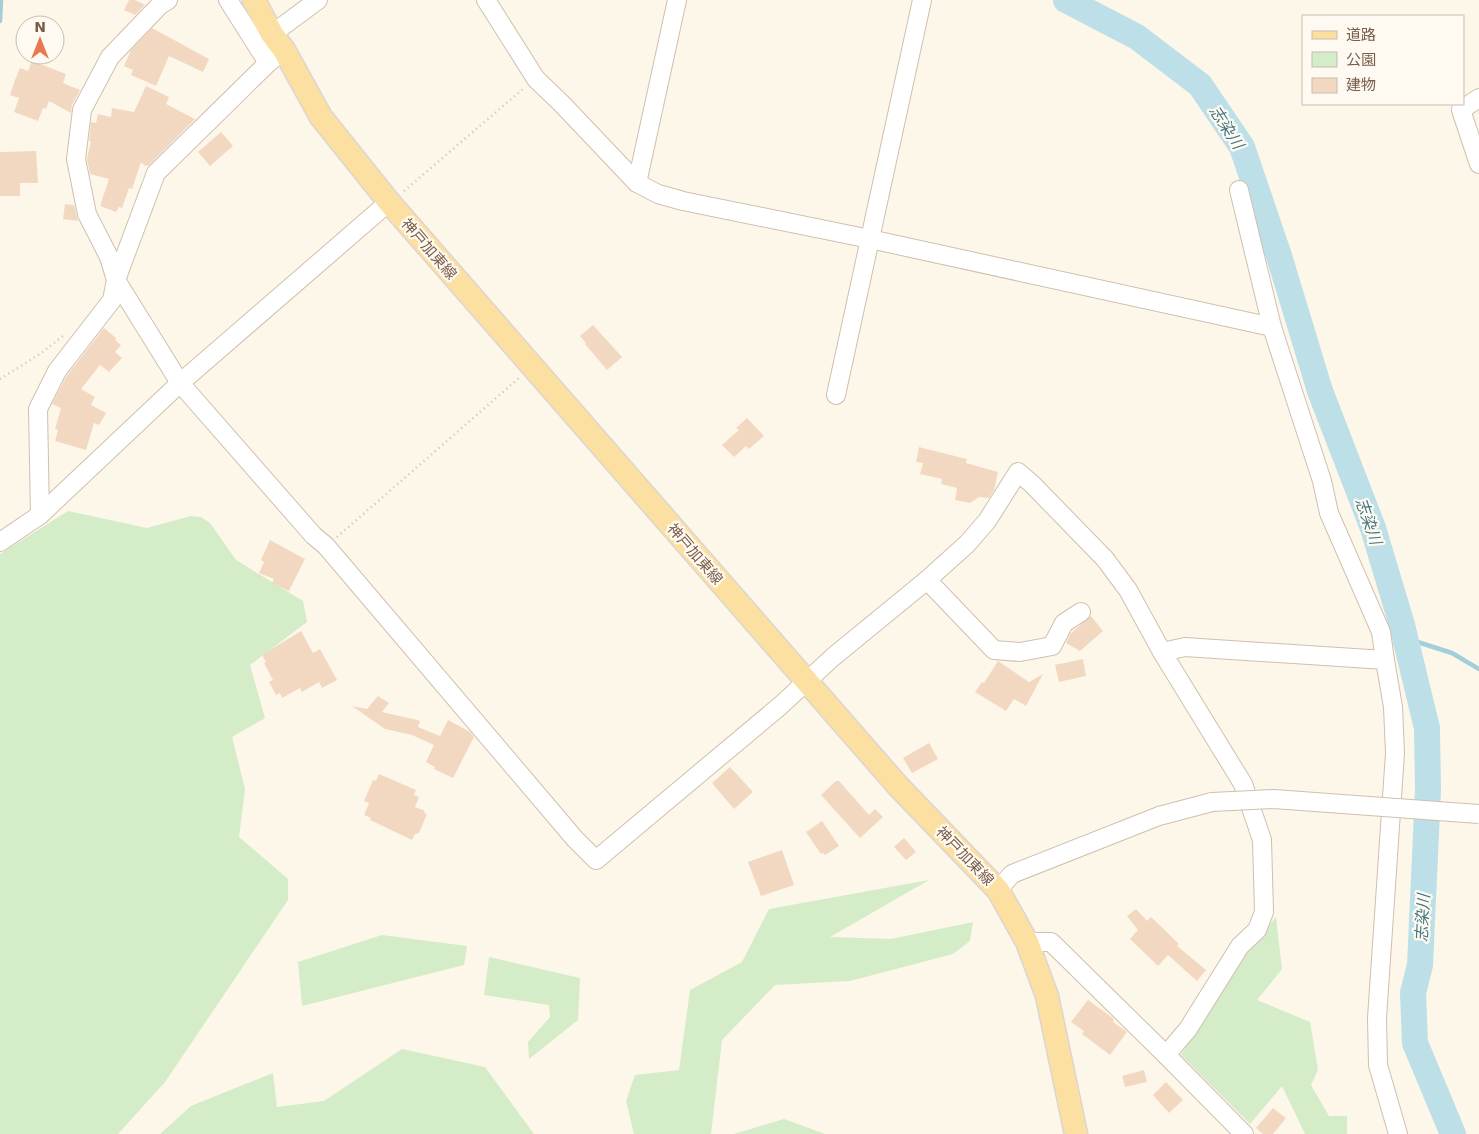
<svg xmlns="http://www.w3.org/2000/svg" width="1479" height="1134" font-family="'DejaVu Sans','Noto Sans JP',sans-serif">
<rect width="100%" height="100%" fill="#fdf7ea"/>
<g fill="#d4ecc7">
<path d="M68,511L147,528L191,516L201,517L210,523L236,560L303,601L307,622L250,665L265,718L232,737L245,789L239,837L288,879V900L165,1082L118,1134H0V554Z"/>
<path d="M929,880L830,937L891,939L973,922L970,941L953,954L850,981L775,985L722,1040L711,1134H634L626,1101L635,1075L679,1070L690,990L742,962L769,909Z"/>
<path d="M1276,917L1282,969L1257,1000L1310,1022L1318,1070L1311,1085L1329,1116H1347V1134H1305L1282,1086L1250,1124L1181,1055L1229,976Z"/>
<path d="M382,935L467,946L464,965L302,1006L298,962Z"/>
<path d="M489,957L580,978L578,1020L529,1059L528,1042L550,1017L549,1005L484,995Z"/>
<path d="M402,1049L485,1067L534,1134H160L191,1106L273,1073L277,1107L324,1101Z"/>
<path d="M784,1119L825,1134H734Z"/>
</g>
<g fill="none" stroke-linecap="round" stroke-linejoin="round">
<g stroke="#a3ceda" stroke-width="4.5">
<path d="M0,21L1,0"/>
<path d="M1405,638L1452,653L1479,669"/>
</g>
<path stroke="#bddfe8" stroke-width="26" d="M1066,0L1137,37L1200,85L1242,147L1279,256L1320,391L1373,528L1402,625L1427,728L1428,790L1420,965L1413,993L1415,1043L1453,1134"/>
</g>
<g fill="#f3d8c1">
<path d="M129,0H135L145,5L135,15L124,10Z"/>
<path d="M152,28L209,59L203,72L169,56L156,86L131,75L133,70L124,66L131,50Z"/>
<path d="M32,61L66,74L63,83L80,90L72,105L71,113L49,101L46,109L43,108L38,121L14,112L19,98L10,95L15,80L20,68L28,71Z"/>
<path d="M146,86L169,97L166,104L195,119L148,166L146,165L145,166L141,162L132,189L129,188L122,208L119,207L116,212L100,206L109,179L90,174L87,159L91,141H89L91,122L96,123L98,114L111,117L112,108L134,112Z"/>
<path d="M221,132L233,146L210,166L198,152Z"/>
<path d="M36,151L38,183H20V196H0V152Z"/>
<path d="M65,204L74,205L78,221L63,219Z"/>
<path d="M593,325L622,357L607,370L585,344L586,343L580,336Z"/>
<path d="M104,328L116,338L115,340L121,345L115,352L122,358L109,372L100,365L81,389L95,397L91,405L106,413L99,425L94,423L86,450L55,441L58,430L55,429L61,408L52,404L66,377Z"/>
<path d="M747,418L764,436L749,449L746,446L734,457L722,445L739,430L736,428Z"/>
<path d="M919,447L967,459L966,463L998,472L994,490L989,498L979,497L970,503L955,500L957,488L941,484L942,479L920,474L923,463L916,462Z"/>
<path d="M270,540L305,559L289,591L272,583L274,579L259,573L264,562L261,560Z"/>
<path d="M1091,616L1103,631L1080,651L1066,643L1070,634Z"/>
<path d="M301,631L313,653L320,649L337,680L322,688L319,682L302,692L300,688L282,698L280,693L276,695L269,682L273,680L264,663L266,662L262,655Z"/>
<path d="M1083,659L1086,676L1059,682L1055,665Z"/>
<path d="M998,661L1029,682L1043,674L1026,706L1014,699L1006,711L975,692L982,682L984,683Z"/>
<path d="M378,696L389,703L382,712L417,720L420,721L418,727L440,736L448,720L470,732L474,737L453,778L434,769L435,767L426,762L434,745L412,735L385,729L352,706L367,709Z"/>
<path d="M929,743L938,759L912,773L903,758Z"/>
<path d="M730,767L753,792L734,809L712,783Z"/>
<path d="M379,774L416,790L414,795L419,797L415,807L425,811L424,813L427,814L419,833L415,834L412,840L370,820L371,818L364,815L369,803L364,801L373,780L376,781Z"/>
<path d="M836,781H839L869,815L875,809L883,817L860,838L821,795Z"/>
<path d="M822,821L839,846L825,855L823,853L821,854L806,832Z"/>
<path d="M904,838L916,852L906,860L894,847Z"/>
<path d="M782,850L794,885L761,896L748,862Z"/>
<path d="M1136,909L1147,921L1151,917L1179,944L1177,946L1206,970L1197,981L1168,955L1158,966L1130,939L1138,930L1127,916Z"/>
<path d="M1088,1000L1114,1019L1113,1022L1127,1032L1110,1055L1082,1034L1084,1031L1071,1022Z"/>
<path d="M1144,1070L1147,1082L1125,1087L1122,1076Z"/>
<path d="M1166,1082L1183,1100L1169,1113L1153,1095Z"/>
<path d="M1273,1108L1286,1118L1273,1134H1263L1256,1128Z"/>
</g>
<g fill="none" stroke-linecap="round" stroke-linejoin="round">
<defs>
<g id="minor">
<path d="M168,0L160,5L110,57L82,110L76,159L87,214L109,257L116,280L180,383L313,535L326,546L575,839L596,860L780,706L833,657L927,580L967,544L987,521L1018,472L1032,484L1105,559L1128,590L1162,652L1243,784L1262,840L1264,912L1257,930L1240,946L1188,1029L1166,1055"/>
<path d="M228,0L268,63"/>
<path d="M486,0L536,79L562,104L637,183L658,194L683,201L870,239L1272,327L1322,481L1329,513L1381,632L1385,660L1185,647L1162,652"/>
<path d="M272,34L318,0"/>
<path d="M1479,98L1461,110L1479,164"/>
<path d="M637,183L677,0"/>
<path d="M1239,190L1272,327"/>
<path d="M836,395L922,0"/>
<path d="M40,515L38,409L57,371L112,300L116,280L156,173L268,63L284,50"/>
<path d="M0,542L40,515L180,383L389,202"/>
<path d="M927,580L994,650L1020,652L1052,646L1064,623L1081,612"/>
<path d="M1385,660L1393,707L1395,753L1377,1018L1378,1065L1398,1134"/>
<path d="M998,890L1012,874L1159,816L1212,802"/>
<path d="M1027,942H1051L1166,1055L1244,1134"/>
</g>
<path id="major" d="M254,0L272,34L284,50L321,117L389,202L898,786L998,890L1027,942L1047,996L1076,1134"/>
</defs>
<use href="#minor" stroke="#d0bfae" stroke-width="20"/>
<use href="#major" stroke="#dcd5d0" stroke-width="25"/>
<g stroke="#d9bba3" stroke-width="2.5" stroke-dasharray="1 4" stroke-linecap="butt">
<path d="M404,191L523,89"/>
<path d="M0,379L40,354L63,336"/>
<path d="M337,537L519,378"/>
</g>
<use href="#minor" stroke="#fff" stroke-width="18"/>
<use href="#major" stroke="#fce0a2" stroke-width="22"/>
<defs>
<path id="minor-bridge" d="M1212,802L1274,799L1479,814"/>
</defs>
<use href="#minor-bridge" stroke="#d0bfae" stroke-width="20" stroke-linecap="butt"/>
<use href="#minor-bridge" stroke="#fff" stroke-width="18"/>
</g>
<g text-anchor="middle" stroke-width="4.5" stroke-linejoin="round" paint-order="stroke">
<g font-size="15" fill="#795e4c" stroke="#fffaf1">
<text transform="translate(429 249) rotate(49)" y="5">神戸加東線</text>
<text transform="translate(695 554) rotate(49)" y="5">神戸加東線</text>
<text transform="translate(965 856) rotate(46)" y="5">神戸加東線</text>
</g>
<g font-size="16" font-style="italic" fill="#427685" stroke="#fffaf1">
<text transform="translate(1227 127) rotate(57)" y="6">志染川</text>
<text transform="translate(1369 521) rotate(71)" y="6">志染川</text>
<text transform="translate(1422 918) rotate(-87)" y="6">志染川</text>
</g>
</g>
<rect x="1302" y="15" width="162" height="90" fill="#fffaf1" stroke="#c9bcaf"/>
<rect x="1312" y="31" width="25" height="8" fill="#fce0a2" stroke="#c9bcaf"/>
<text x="1346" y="40" font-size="15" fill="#795e4c">道路</text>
<rect x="1312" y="52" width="25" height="15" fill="#d4ecc7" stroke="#c9bcaf"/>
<text x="1346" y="65" font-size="15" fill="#795e4c">公園</text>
<rect x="1312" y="78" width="25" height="15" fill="#f3d8c1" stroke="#c9bcaf"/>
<text x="1346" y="90" font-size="15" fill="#795e4c">建物</text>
<g transform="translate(40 40)"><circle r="24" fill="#fffaf1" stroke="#c9bcaf"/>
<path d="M0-4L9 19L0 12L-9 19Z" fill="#e8794e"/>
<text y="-8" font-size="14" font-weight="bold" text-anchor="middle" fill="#795e4c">N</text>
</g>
</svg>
